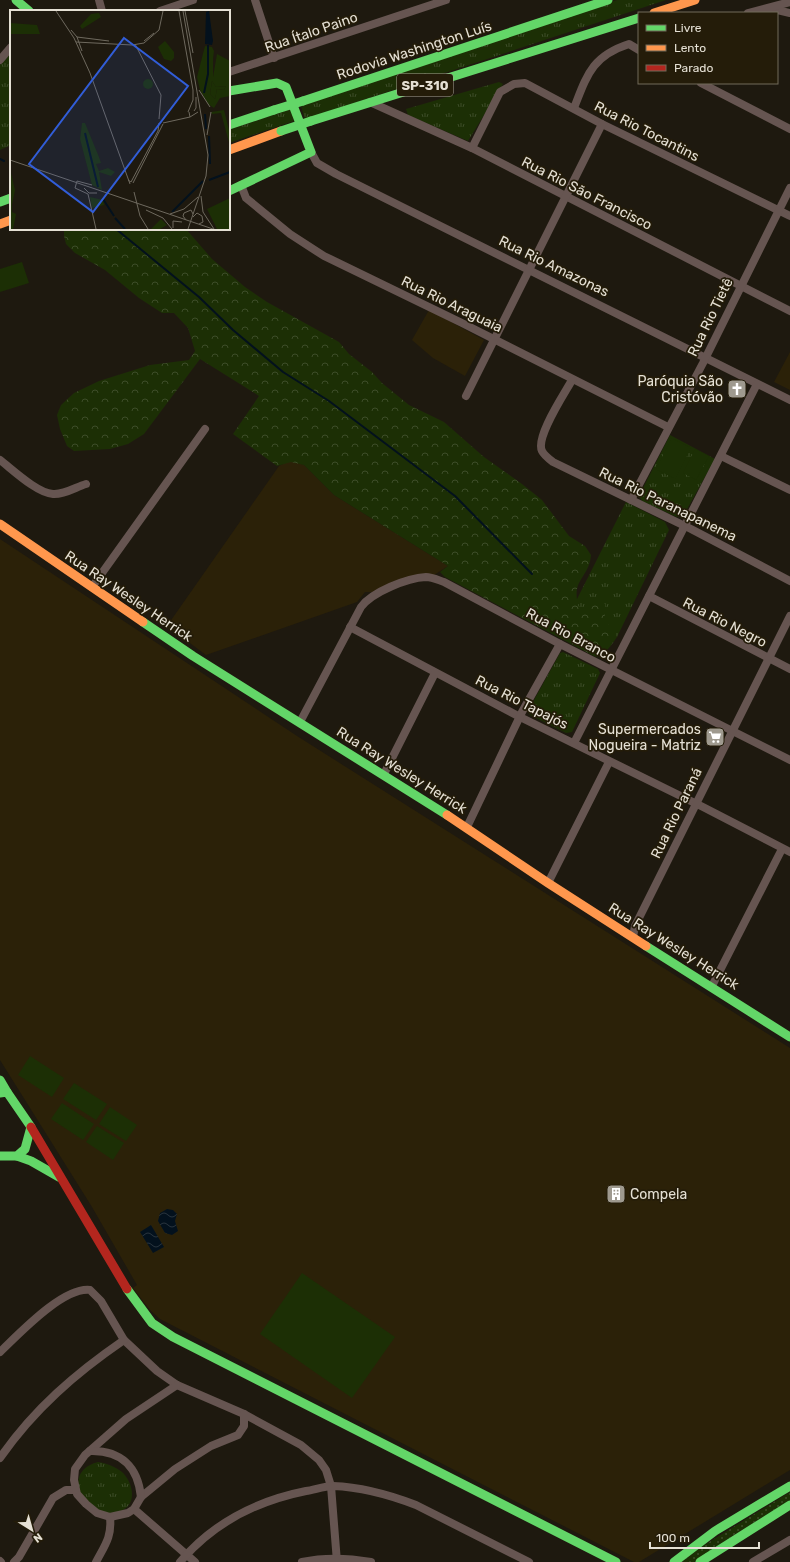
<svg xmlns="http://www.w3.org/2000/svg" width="790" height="1562" font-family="Rubik,sans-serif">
<defs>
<pattern id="grass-tufts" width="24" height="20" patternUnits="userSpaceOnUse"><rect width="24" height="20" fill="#1c2f05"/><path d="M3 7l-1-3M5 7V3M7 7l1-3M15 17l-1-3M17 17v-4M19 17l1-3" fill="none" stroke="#3d4d29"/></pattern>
<pattern id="forest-crowns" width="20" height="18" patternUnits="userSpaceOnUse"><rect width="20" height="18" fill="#1c2f05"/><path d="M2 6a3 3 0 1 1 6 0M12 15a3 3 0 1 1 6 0" fill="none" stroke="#3d4d29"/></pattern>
<pattern id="garden-dots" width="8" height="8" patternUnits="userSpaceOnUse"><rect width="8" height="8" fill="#1c2f05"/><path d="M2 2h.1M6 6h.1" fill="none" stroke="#3d4d29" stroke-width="1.8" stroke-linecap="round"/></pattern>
<pattern id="water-waves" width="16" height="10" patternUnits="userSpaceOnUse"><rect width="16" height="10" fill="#03111d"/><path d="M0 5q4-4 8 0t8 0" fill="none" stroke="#28333d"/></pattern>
</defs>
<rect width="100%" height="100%" fill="#1e190f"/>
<g fill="#2b2108">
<path d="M429,310L484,340L465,376L433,358L412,340Z"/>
<path d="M790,352V390L774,382Z"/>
<path d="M287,462H297L304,465L334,495L448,566L434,575L373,592H365L357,602L206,655L167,626L279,466Z"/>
<path d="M0,539L297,736L790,1048V1470L639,1562H634L160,1319L150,1310L133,1288L137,1285L92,1207L0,1060Z"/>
</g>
<g fill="url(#grass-tufts)">
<path d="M617,0H666L305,119L301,106Z"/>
<path d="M11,53V145L0,150V65Z"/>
<path d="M499,82L503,84L468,141L408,115L406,109Z"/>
<path d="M291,109L294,121L229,143V130Z"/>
<path d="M670,435L715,459L686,511L677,517L642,501L639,496Z"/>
<path d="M626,502L665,522L669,530L617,637L569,615Z"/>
<path d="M563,652L598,669L600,673L572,732L566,733L530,715L528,711L560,653Z"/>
<path d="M98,1462C106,1463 116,1467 122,1472C132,1481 138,1502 123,1510C120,1513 115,1514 112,1515C105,1513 94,1510 89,1505C73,1489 74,1468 98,1462Z"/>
</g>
<path fill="url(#forest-crowns)" d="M64,229H186L212,259L245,287L267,302L339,342L349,354L372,372L382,383L409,405L444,422L484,457L522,484L542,500L569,536L585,546L591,555C589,579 570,579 579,608L586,609L598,598L605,604V619L617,637C611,646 606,653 596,657L445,577L440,572L448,566L334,495L304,465L291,462L277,466L233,434L259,396L200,359L144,434L128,444L110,449L74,451L67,446L60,429L57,415L61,405L74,393L99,381L150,365L189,360L195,351L188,328L174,313H162L139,298L105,270L75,253L66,244L64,236Z"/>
<path fill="url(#garden-dots)" d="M790,1492V1500L726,1540L694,1562H682L701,1547Z"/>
<g fill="#1c2f05">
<path d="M22,262L29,283L0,292V269Z"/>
<path d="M672,438L691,448L675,479L656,469Z"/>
<path d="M695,449L709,456L696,480L683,473Z"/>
<path d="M30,1056L64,1078L52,1097L18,1075Z"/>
<path d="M74,1083L107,1104L96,1120L63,1099Z"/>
<path d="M62,1103L94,1124L83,1140L51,1119Z"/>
<path d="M110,1107L137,1125L126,1141L99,1124Z"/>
<path d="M97,1126L124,1143L113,1160L86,1142Z"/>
<path d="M302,1273L395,1337L352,1398L260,1334Z"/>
</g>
<g fill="url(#water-waves)">
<path d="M167,1209L173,1210L177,1214L175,1221L178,1231L172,1235L165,1233L158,1221L160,1213Z"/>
<path d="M151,1225L164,1247L153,1253L140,1232Z"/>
</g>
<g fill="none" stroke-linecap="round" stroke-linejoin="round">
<g stroke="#03111d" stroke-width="2">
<path d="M0,159L4,161"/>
<path d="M116,229L199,297L233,330L283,372L329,401L455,496L532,574"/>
</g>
<g stroke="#665551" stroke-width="8">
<path d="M99,0L102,11"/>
<path d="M255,0L274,58"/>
<path d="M769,8L790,13"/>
<path d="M160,11L193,0"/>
<path d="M748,13L790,2"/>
<path d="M0,60L11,47"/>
<path d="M229,72L446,0"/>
<path d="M701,83L790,129"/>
<path d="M370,102L472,148L790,311"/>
<path d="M574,108C587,75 592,56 629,44L639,50"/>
<path d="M472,148L500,92L514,84L525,83L602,124L790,216"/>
<path d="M311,152L317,163L336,174L790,400"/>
<path d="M241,185L246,198L290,234L324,256L462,323L668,427"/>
<path d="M572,380C565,393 535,437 542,451C544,455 549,459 553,462L691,529L790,581"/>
<path d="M466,396L602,124"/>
<path d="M721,456L790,490"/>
<path d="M0,460C13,470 37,493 53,494C64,495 76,487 86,484"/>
<path d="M631,500L703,363L790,188"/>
<path d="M92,587L205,429"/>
<path d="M649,596L790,669"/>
<path d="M350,627L520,717L703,807L790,852"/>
<path d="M300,722L361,607C372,592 407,578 426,577C432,577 438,580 444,582L560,644L790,760"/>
<path d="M574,743L757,384"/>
<path d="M384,774L435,673"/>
<path d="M467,827L522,712L560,644"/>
<path d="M548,883L609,762"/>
<path d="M633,937L635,926L790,616"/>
<path d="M712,986L782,849"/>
<path d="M0,1352C20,1333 63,1287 90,1290L101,1301L124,1340L157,1371L177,1385L244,1414L301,1445L319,1460L326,1470L331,1486L337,1562"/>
<path d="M177,1385L126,1419L85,1455L75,1469L74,1480L77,1494L86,1504L97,1513L110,1517L128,1513L134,1509L141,1497L175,1469L211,1446L238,1435L244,1426V1414"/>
<path d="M90,1451C121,1450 138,1467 141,1497"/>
<path d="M0,1458C34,1409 76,1373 124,1340"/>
<path d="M134,1509L195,1562"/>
<path d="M0,1561L1,1562"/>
<path d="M14,1562L19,1557L53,1498L66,1490H75"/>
<path d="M96,1562C105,1545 112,1537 110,1517"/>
<path d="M180,1562C213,1523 256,1501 306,1491C314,1490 324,1486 333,1486C361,1487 390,1495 416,1505L529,1562"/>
<path d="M302,1562C325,1557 348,1558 371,1562"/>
<path d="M753,1562L790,1540"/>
</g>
<g stroke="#63d668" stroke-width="9">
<path d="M16,0L29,11"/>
<path d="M229,91L277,83L286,87L311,152L229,191"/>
<path d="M303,101L608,0"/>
<path d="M311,121L639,18"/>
<path d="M229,125L274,110"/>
<path d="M0,202L11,198"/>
<path d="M143,622L193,656L447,815"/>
<path d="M646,946L790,1037"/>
<path d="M0,1080L7,1092"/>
<path d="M0,1093L7,1092L31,1127L25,1149L17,1156H0"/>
<path d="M17,1156L31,1161L59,1177"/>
<path d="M127,1289L152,1323L173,1337L616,1562"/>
<path d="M674,1562L715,1531L790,1486"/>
<path d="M700,1562L790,1505"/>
</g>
<g stroke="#ff974d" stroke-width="9">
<path d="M654,13L695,0"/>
<path d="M229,150L281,131"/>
<path d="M0,224L11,220"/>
<path d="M0,524L143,622"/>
<path d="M447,815L548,883L646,946"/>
</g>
<path stroke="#b3261e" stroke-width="9" d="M31,1127L127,1289"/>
<g stroke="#63d668" stroke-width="9">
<path d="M274,110L303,101"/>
<path d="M281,131L311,121"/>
</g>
</g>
<defs>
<symbol id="church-square" viewBox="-11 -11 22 22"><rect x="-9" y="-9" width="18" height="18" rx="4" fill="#9f9a8f" stroke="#241c09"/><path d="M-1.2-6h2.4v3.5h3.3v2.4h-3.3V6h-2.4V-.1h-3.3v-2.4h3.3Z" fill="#fff"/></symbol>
<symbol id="supermarket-square" viewBox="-11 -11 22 22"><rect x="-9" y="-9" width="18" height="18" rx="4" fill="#9f9a8f" stroke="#241c09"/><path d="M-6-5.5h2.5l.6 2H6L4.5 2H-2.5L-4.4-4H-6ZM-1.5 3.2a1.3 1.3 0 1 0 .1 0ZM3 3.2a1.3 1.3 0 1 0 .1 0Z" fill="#fff"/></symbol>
<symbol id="building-square" viewBox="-11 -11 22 22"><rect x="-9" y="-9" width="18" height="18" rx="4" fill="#9f9a8f" stroke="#241c09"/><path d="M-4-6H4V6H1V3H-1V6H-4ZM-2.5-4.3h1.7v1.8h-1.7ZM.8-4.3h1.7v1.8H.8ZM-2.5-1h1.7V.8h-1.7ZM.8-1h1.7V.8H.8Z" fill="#fff"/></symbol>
</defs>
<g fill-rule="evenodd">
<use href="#church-square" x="726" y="378" width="22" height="22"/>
<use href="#supermarket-square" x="704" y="726" width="22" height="22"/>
<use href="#building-square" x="605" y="1183" width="22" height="22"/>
</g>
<g text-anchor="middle" stroke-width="3.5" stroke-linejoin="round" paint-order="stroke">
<rect fill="#241c09" stroke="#aba597" stroke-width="1" x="397" y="74" width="56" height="22" rx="3"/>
<g font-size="13" font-weight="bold" fill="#e5e0d4">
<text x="425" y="90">SP-310</text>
</g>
<g font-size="14" fill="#e5e0d4" stroke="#241c09">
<text transform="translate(311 32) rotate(-19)" y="5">Rua Ítalo Paino</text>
<text transform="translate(414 50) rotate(-18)" y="5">Rodovia Washington Luís</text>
<text transform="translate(647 131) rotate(27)" y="5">Rua Rio Tocantins</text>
<text transform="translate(587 193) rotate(27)" y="5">Rua Rio São Francisco</text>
<text transform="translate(554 266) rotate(26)" y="5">Rua Rio Amazonas</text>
<text transform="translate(452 304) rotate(26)" y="5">Rua Rio Araguaia</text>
<text transform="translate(710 317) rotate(-64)" y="5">Rua Rio Tietê</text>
<text transform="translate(668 504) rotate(26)" y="5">Rua Rio Paranapanema</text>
<text transform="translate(129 596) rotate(34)" y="5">Rua Ray Wesley Herrick</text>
<text transform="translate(725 622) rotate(27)" y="5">Rua Rio Negro</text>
<text transform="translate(571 635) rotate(28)" y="5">Rua Rio Branco</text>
<text transform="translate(522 702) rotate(27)" y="5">Rua Rio Tapajós</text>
<text transform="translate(402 770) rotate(32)" y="5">Rua Ray Wesley Herrick</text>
<text transform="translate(676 813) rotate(-64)" y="5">Rua Rio Paraná</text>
<text transform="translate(674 946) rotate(32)" y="5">Rua Ray Wesley Herrick</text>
</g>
<g font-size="14" fill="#e5e0d4" stroke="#241c09" text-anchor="end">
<text x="723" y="386">Paróquia São<tspan x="723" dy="16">Cristóvão</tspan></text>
<text x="701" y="734">Supermercados<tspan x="701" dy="16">Nogueira - Matriz</tspan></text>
<text x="630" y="1199" text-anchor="start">Compela</text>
</g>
</g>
<g transform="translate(10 10)">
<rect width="220" height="220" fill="#1e190f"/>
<path d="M81,4L89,3L91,7L72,19L70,16ZM155,31L164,42V48L161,51L154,49L148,37ZM202,71L206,77L216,76L214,80L207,79L205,89L200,84ZM80,187L93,190L94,195L82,198Z" fill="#1c2f05"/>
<path d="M0,13L27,15L30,24H0ZM195,36L202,37L204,41L203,49V67L207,44L220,51V86L210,88L204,98L198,94L190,80L187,67ZM202,71L206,77L216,76L214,80L207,79L205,89L200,84ZM214,100L220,124V136L211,103L202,104L201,102ZM72,113H75L89,147L91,153L86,154L89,161L98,158L105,162L101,166L89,162L92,180L82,175L70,129ZM0,159L5,180L2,195V202L6,204L3,219H0ZM220,188V219H207L197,199ZM151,209L157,215L150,219H141Z" fill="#1c2f05" fill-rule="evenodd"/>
<path d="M133 74a5 5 0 1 1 10 0a5 5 0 1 1-10 0Z" fill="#1c2f05"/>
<path d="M199,1L203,31L202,35L195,34L196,2Z" fill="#03111d"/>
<path fill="none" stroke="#03111d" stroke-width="2" d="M194,83L198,64V35M195,104L196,119M75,123L88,177M199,126L200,154M199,170L220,162M93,189L104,206M162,202L193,171M105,208L115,219"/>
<path fill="none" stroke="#6e695e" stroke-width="1" d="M46,1L64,28L80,63L120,174M169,1L183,80V90L178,102M173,1L198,145L196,166L178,219M175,1L183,43M61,20L67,27L72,41M67,27L99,31M134,31L144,23M66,32L122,35L134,33L149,20L153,1M125,34L151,85L149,109M189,80L200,97M184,101L186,98V87M179,102L180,107L188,102M153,113L180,107M197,125L201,102M0,150L203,219M118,170L121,172L148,121L149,113M123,173L153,114M74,178L79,183H87M124,182L130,206L138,219M78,184L65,178L67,171L82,175M78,184L86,219M191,186L193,202L204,219M136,200L153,208L162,219M160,204L174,199L188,187M183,207L187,203L192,206L193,212L189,214M176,210L173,206L174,203L181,200L183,204M163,218V211L172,212"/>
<path fill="#315dd8" fill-opacity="0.15" stroke="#315dd8" stroke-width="2" d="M114,28L178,76L83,202L19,154Z"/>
<rect width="220" height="220" fill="none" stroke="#e5e0d4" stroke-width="2"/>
</g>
<rect x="638" y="12" width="140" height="72" fill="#241c09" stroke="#716a5a"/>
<rect x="646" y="25" width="20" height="6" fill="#63d668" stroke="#716a5a"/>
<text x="674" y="32" font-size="12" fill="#e5e0d4">Livre</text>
<rect x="646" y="45" width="20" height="6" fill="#ff974d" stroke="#716a5a"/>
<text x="674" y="52" font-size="12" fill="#e5e0d4">Lento</text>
<rect x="646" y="65" width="20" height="6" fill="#b3261e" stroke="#716a5a"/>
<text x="674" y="72" font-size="12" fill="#e5e0d4">Parado</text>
<g transform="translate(32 1530) rotate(143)" stroke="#241c09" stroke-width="3" paint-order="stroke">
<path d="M0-3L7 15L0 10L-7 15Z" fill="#e5e0d4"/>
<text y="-6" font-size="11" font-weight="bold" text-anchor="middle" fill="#e5e0d4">N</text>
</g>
<path d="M650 1542v6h109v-6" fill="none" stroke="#e5e0d4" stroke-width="2"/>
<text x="656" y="1542" font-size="12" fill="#e5e0d4" stroke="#241c09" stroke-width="3" paint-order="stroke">100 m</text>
</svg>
